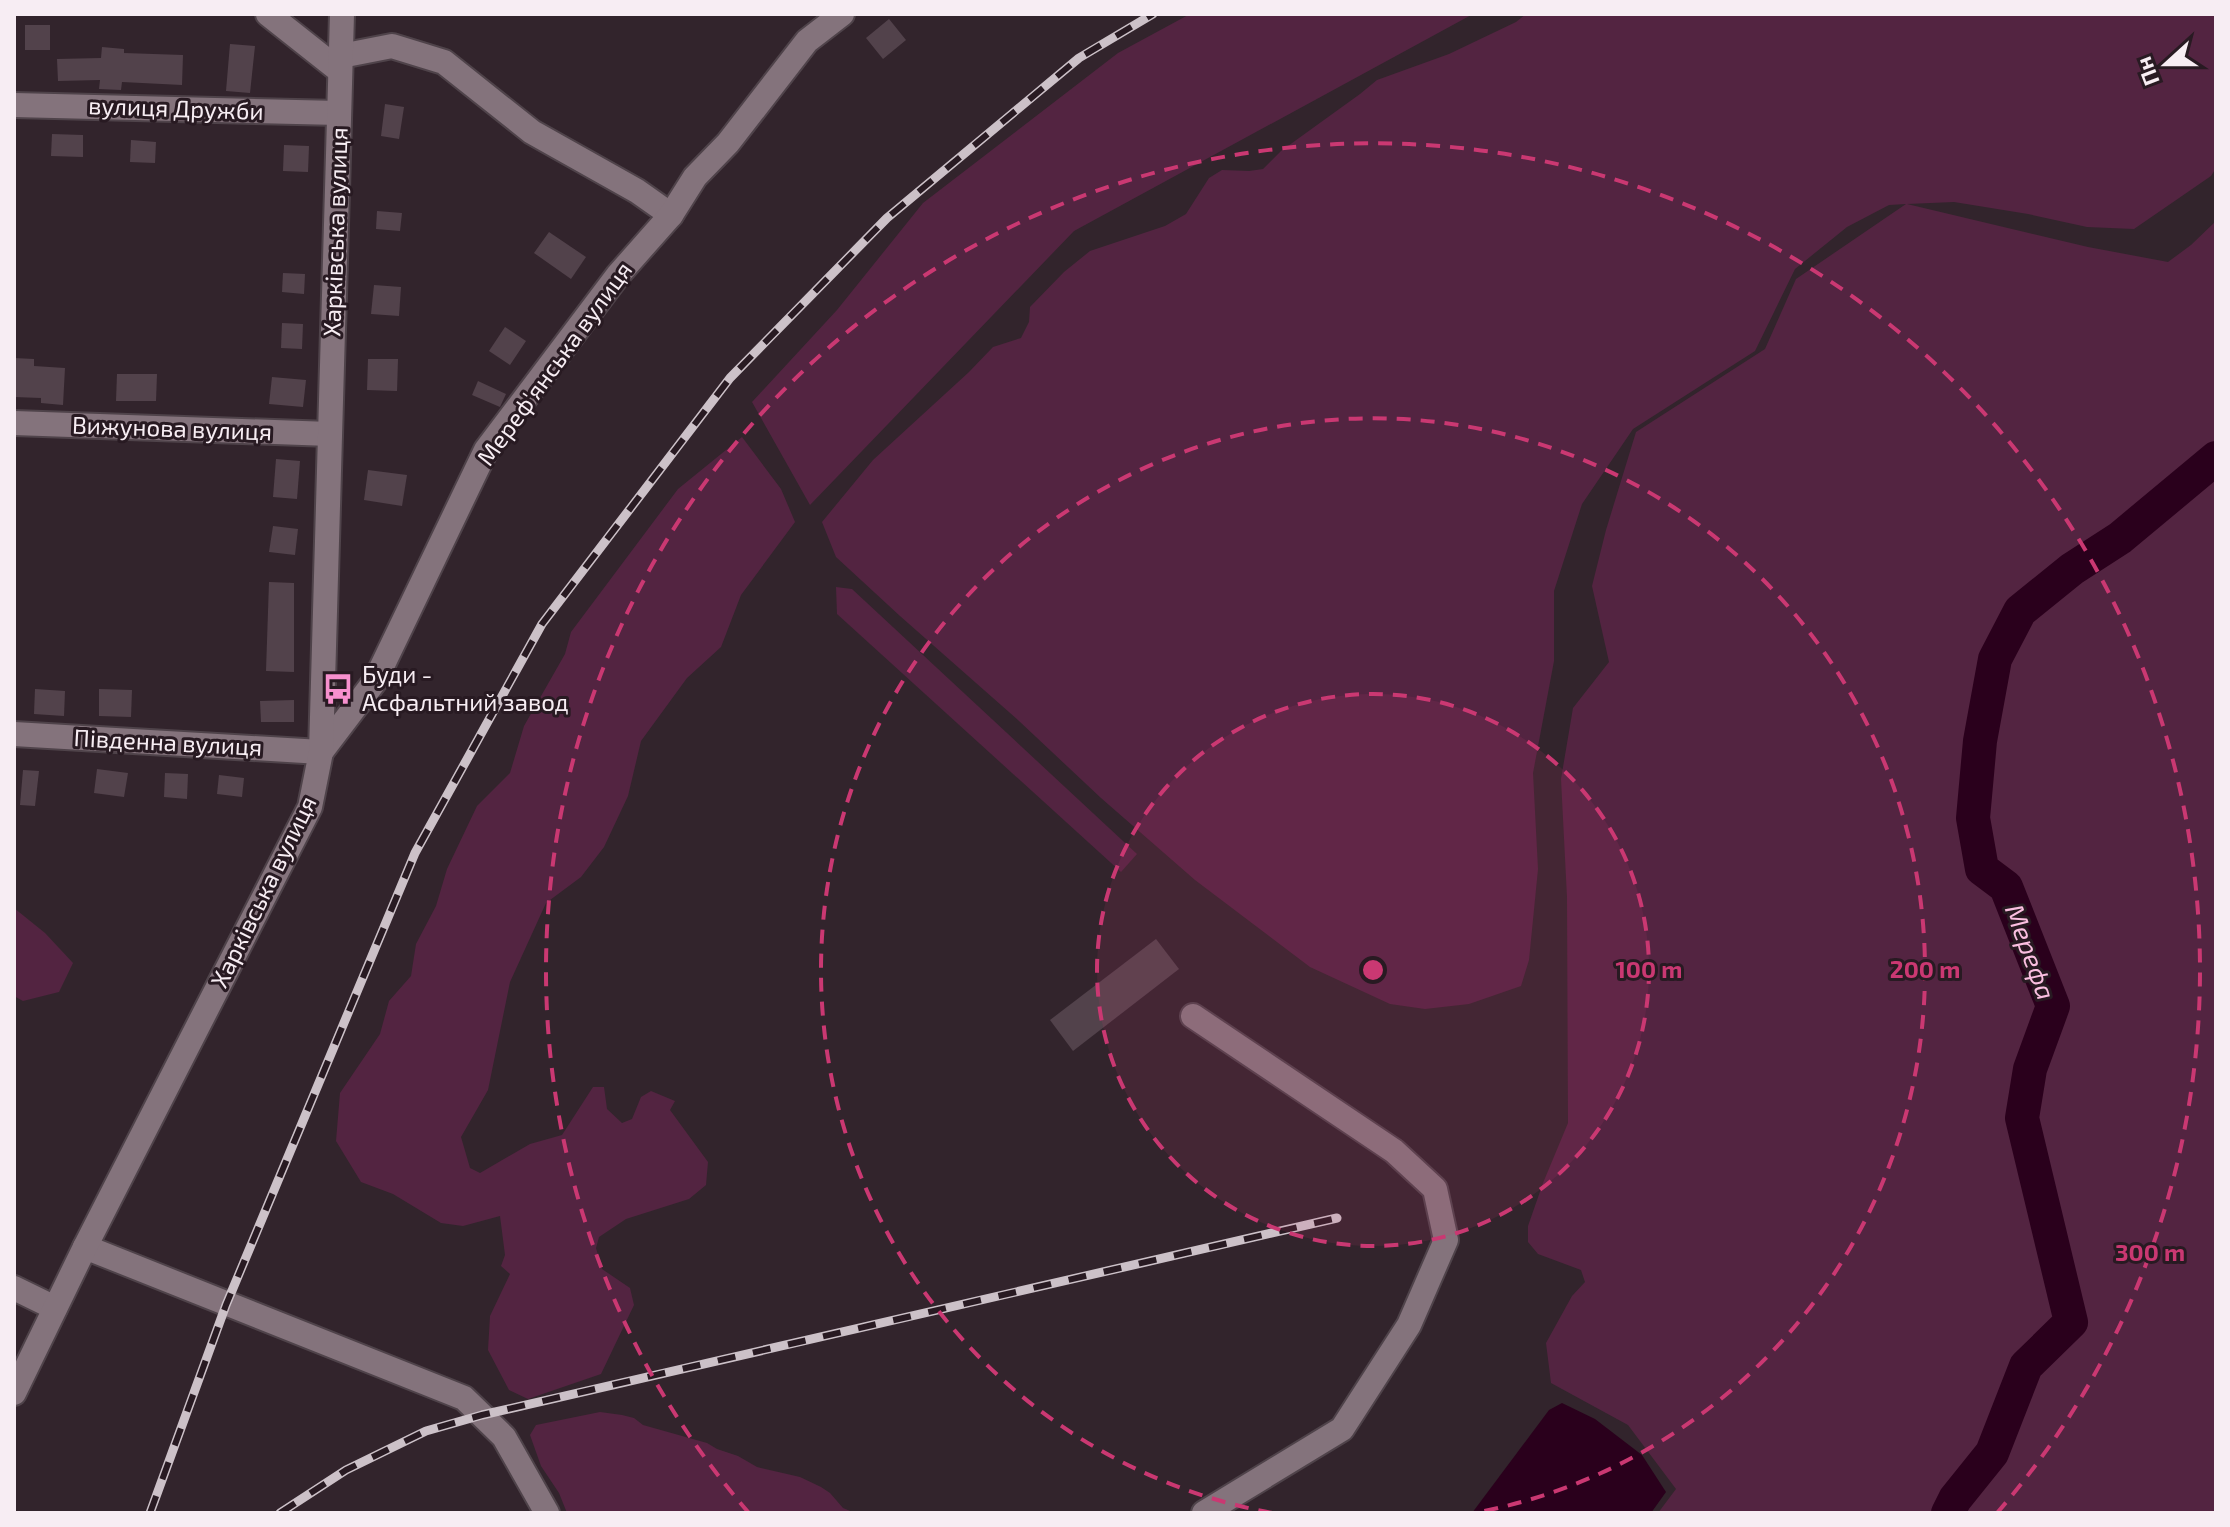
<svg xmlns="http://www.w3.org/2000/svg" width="2230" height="1527" font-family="'Exo 2',sans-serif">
<rect width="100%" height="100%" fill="#32242c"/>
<g fill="#532441">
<path d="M1190,14H1473L1074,231L810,505L752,402L837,310L923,203L1118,53Z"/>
<path d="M1526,14H2216V168L2211,176L2134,229L2087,227L2028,214L1954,202L1907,204L2088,247L2168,262L2191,245L2216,221V1513H1658L1676,1489L1628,1425L1551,1383L1546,1343L1572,1296L1585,1282L1581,1270L1538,1254L1528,1242V1226L1543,1183L1568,1123L1567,897L1561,779L1573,708L1609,662L1592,586L1606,530L1636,432L1765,349L1796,279L1906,204L1889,205L1847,227L1795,269L1755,351L1633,429L1582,504L1554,591V661L1533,773L1538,869L1529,960L1521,986L1469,1004L1425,1009L1390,1004L1310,967L1195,880L1101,798L1019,721L900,616L836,557L822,522L873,460L969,372L993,347L1021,338L1029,322L1030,307L1064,272L1090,251L1165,226L1186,214L1209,178L1222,170L1249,171L1263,169L1281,151L1360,94L1377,80L1449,54L1516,22Z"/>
<path d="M742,437L781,489L795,522L741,595L721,647L687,678L641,741L628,796L604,847L581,877L546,903L510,982L488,1090L461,1137L470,1168L480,1173L530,1144L562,1135L593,1087H604L607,1109L622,1123L632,1119L641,1097L651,1091L675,1101L670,1110L708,1162L706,1185L689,1199L626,1219L599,1237L596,1248L602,1269L630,1288L634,1305L601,1374L528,1399L509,1390L488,1350L490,1316L510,1274L501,1266L505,1255L500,1216L463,1226L441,1223L393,1194L361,1182L336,1141L340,1093L380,1034L389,1001L411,976L416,944L436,906L447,869L477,806L510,773L524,726L565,654L571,632L678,489Z"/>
<path d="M836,587L852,589L1137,854L1121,872L837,614Z"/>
<path d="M14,908L45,933L73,963L59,992L23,1001L14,996Z"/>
<path d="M600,1412L622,1415L634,1418L643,1425L707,1443L717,1449L738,1456L757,1467L800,1477L821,1487L830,1493L843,1508L855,1513H567L559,1493L541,1466L530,1435L536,1425Z"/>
</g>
<path fill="#2a001c" d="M1562,1403L1595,1419L1642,1455L1666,1492L1651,1513H1472L1549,1410Z"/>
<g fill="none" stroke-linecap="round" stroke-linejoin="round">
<path stroke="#2a001c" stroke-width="34" d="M1948,1513L1955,1499L1992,1453L2026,1366L2071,1322L2022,1118L2030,1069L2053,1006L2006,887L1982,869L1973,818L1980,741L1995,659L2020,611L2072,569L2120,538L2216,458"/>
</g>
<g fill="#52424b">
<path d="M889,19L906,40L883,59L866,38Z"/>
<rect x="25" y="25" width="25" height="25"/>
<path d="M230,44L255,46L250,93L226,91Z"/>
<path d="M102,47L124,49V53L183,55L182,85L122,82L121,90L99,89L100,80L58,81L57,59L101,58Z"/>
<path d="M385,104L404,107L399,139L381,136Z"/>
<path d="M52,134L83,135V157L51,156Z"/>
<path d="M131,140L156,142L155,163L130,162Z"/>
<path d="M284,145L309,146L308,172L283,171Z"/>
<path d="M377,211L402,213L400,231L376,229Z"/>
<path d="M549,232L586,257L571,279L534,253Z"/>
<path d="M283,273L305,274L304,294L282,292Z"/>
<path d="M374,285L401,287L399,316L371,314Z"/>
<path d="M282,323L303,324L302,349L281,348Z"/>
<path d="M505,327L526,341L510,365L489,351Z"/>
<path d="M14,358L34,359V366L65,368L63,405L41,403V398L14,397Z"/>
<path d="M368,359H398L397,391L367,390Z"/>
<path d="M117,374H157L156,401H116Z"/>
<path d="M272,377L306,380L303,407L269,404Z"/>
<path d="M478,381L506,394L500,407L472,395Z"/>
<path d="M276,459L300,461L297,499L273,497Z"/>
<path d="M368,470L407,475L402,506L364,500Z"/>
<path d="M273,526L298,529L295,555L269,552Z"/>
<path d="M269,582L294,583V672L266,671Z"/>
<path d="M35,689L65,691L64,716L34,714Z"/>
<path d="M99,689L132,690L131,717L99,716Z"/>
<path d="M294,700V722H261L260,701Z"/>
<path d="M97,769L128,773L124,797L94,793Z"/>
<path d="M23,770L39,771L35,806L20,805Z"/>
<path d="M165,773L188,774L187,799L164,797Z"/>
<path d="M219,775L244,778L242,797L217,794Z"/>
<path d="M1156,939L1179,969L1073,1051L1050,1020Z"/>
</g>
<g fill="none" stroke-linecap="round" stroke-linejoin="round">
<defs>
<g id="minor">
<path d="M268,14L340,71"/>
<path d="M341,56L392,46L444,62L532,132L637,191L671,215"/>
<path d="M14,105L339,113"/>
<path d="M14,423L330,434"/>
<path d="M14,734L321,752L375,681L486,450L618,275L671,215L695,177L728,143L807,41L842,14"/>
<path d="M1193,1016L1394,1151L1435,1189L1446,1240L1409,1325L1342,1429L1204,1513"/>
<path d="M85,1247L464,1398L504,1437L547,1513"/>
<path d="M14,1288L55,1308"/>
<path d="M14,1393L85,1247L310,807L321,752L342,14"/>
</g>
</defs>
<use href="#minor" stroke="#4f434a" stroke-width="28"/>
<use href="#minor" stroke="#84737c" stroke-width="24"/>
<defs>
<g id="rail">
<path d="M150,1513L226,1305L415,853L542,624L730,378L887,218L1079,58L1153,14"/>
<path d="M280,1513L346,1470L426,1431L482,1415L1337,1218"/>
</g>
</defs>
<use href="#rail" stroke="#ccc1c8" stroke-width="9"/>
<use href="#rail" stroke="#281a22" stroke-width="6" stroke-dasharray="18" stroke-linecap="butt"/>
</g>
<circle cx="1373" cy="970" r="276" fill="#ca3872" fill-opacity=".12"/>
<g fill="none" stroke="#ca3872" stroke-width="4" stroke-dasharray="14 10">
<circle cx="1373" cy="970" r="276"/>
<path d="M1272 1513A552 552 0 1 1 1474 1513"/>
<path d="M749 1513A827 827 0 1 1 1997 1513"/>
</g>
<defs>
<symbol id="bus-bare" viewBox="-9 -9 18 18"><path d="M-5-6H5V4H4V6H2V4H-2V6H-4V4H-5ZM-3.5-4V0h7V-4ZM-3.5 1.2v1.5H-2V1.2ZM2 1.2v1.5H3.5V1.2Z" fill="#f790ce" stroke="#281a22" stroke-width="2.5" paint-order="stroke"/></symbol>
</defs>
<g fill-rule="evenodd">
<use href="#bus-bare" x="316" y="667" width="44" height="44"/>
</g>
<g text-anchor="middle" stroke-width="6" stroke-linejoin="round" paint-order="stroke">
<g font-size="24" fill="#f7edf3" stroke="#281a22">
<text transform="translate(176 109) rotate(2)" y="8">вулиця Дружби</text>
<text transform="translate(336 232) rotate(-88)" y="8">Харківська вулиця</text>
<text transform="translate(555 364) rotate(-54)" y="8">Мереф'янська вулиця</text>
<text transform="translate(172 429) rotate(2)" y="8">Вижунова вулиця</text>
<text transform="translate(168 743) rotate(3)" y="8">Південна вулиця</text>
<text transform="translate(264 892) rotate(-64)" y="8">Харківська вулиця</text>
</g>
<g font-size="24" fill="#f7edf3" stroke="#281a22" text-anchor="start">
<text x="362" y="683">Буди -<tspan x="362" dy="28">Асфальтний завод</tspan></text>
</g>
<g font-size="26" font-style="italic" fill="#fbbfe1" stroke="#281a22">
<text transform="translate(2030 952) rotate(70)" y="9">Мерефа</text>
</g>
</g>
<circle cx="1373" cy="970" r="12" fill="#ca3872" stroke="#281a22" stroke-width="4"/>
<g font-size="24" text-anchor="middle" font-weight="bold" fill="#ca3872" stroke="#281a22" stroke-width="6" stroke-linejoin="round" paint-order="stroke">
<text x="1649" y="978">100 m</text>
<text x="1925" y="978">200 m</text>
<text x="2150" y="1261">300 m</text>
</g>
<rect width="2230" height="1527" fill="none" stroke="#f7edf3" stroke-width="32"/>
<g transform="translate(2166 64) rotate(249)" stroke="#281a22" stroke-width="6" paint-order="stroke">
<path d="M0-6L14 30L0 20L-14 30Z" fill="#f7edf3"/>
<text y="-12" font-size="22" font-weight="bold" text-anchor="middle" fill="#f7edf3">Пн</text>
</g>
</svg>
